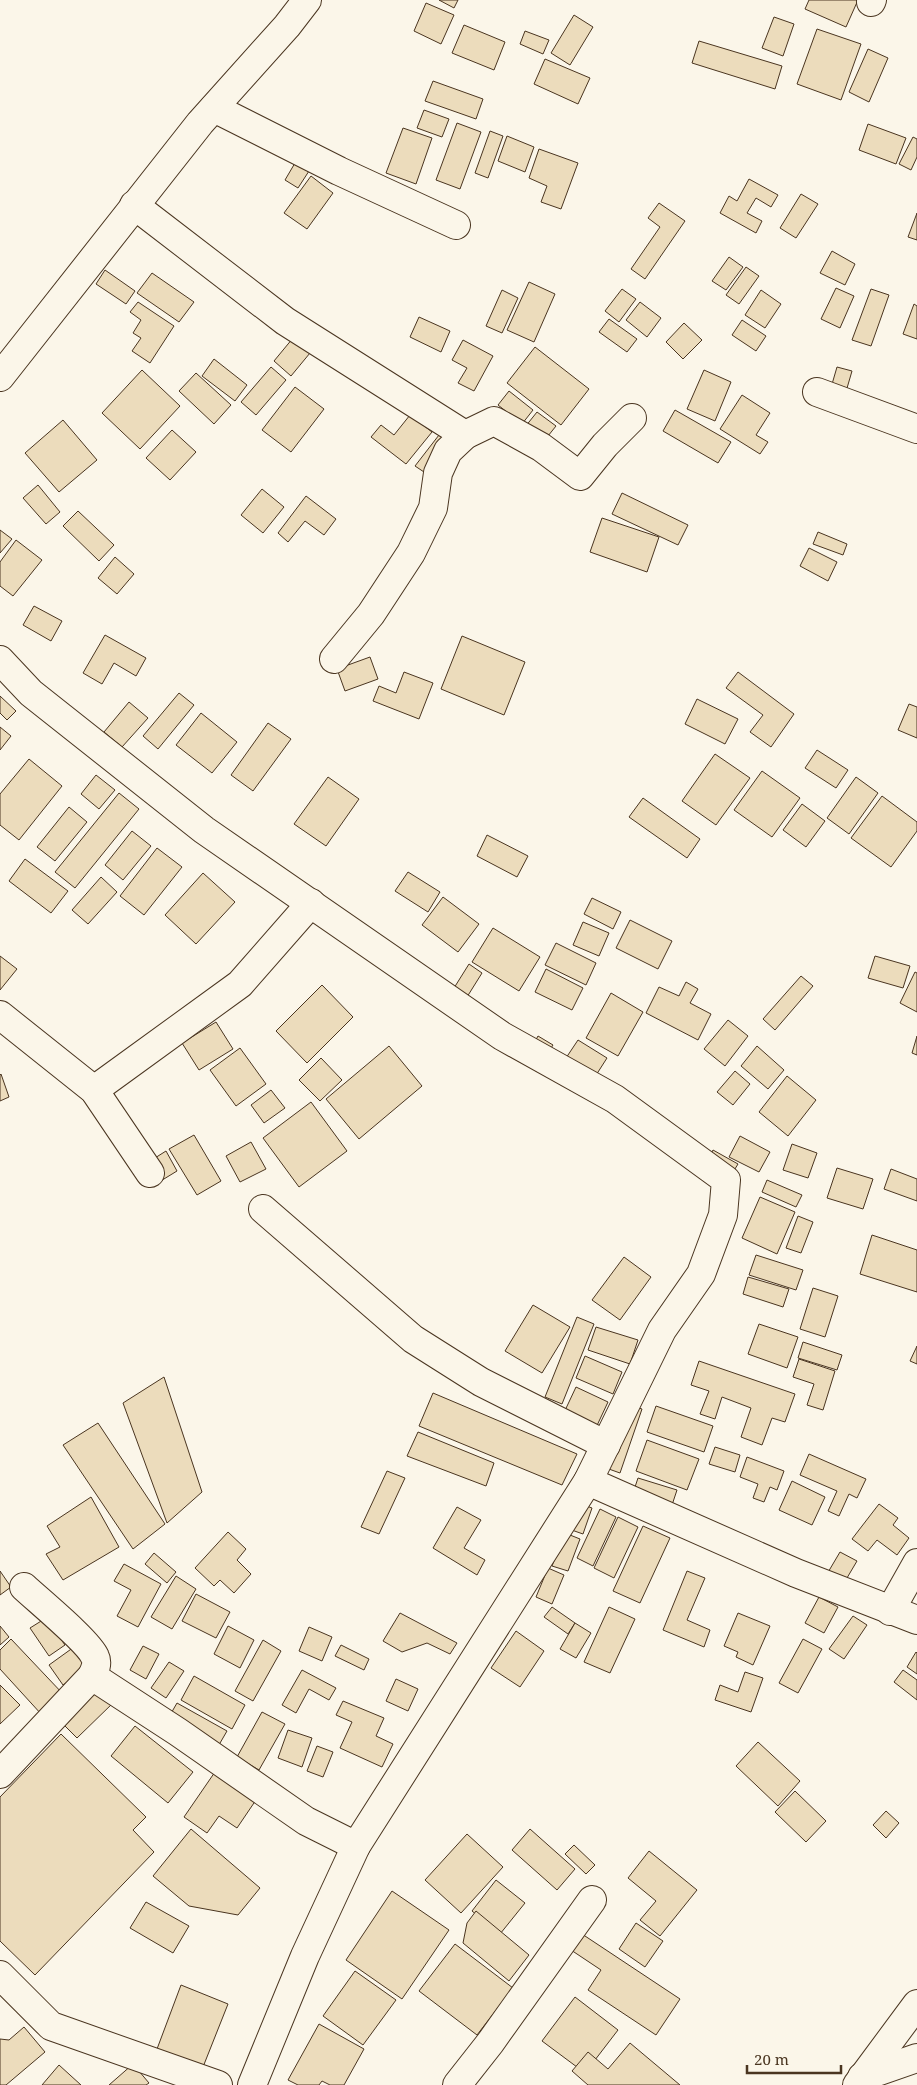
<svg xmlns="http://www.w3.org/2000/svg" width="917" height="2085" font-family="'Noto Serif',serif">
<rect width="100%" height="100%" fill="#fbf6e9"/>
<g fill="#ecdcbc" stroke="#4a3520">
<path d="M439,0H458L454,8Z"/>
<path d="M809,0H858L846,27L805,9Z"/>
<path d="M426,3L454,15L441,44L414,31Z"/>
<path d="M574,15L593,27L570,65L551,53Z"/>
<path d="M774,17L794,24L783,56L762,48Z"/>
<path d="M464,25L505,42L494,70L452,53Z"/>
<path d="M817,29L861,44L841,100L797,84Z"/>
<path d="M525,31L549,40L543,54L520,44Z"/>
<path d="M699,41L782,66L775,89L692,63Z"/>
<path d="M868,49L888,58L869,102L849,92Z"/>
<path d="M545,59L590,78L578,104L534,84Z"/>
<path d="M433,81L483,99L476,119L425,101Z"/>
<path d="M424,110L449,119L442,137L417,128Z"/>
<path d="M457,123L481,132L460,189L436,180Z"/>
<path d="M868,124L906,138L896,164L859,150Z"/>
<path d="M403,128L432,138L416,184L386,173Z"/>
<path d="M490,131L503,136L488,178L475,173Z"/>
<path d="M507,136L534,147L525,172L498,161Z"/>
<path d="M913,137L917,139V157L911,170L899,164Z"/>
<path d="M539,149L578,163L561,209L541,202L547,186L529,178Z"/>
<path d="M295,163L309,171L298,188L285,180Z"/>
<path d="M311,176L333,193L307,229L284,213Z"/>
<path d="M749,179L778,195L771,207L756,198L747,213L762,221L756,233L720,213L729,196L737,201Z"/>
<path d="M801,194L818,204L796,238L780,228Z"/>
<path d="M659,203L685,221L645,279L631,269L660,227L648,218Z"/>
<path d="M917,213V240L908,237Z"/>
<path d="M832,251L855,264L845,285L820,273Z"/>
<path d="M729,257L743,267L726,290L712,281Z"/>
<path d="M746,267L759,276L739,304L726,295Z"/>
<path d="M105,270L135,291L126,304L96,284Z"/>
<path d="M152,273L194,302L179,322L137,293Z"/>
<path d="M529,282L555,294L534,342L507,330Z"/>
<path d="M836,288L854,296L840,328L821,319Z"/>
<path d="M622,289L636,299L619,322L605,311Z"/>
<path d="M871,289L889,295L871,346L852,340Z"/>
<path d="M502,290L518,298L502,333L486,326Z"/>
<path d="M761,290L781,304L765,328L745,315Z"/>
<path d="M138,302L174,326L150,363L132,351L141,338L133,333L141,320L130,312Z"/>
<path d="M640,302L661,318L647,337L626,320Z"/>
<path d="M914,304L917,306V339L903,334Z"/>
<path d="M419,317L450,331L441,352L410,337Z"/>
<path d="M609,319L637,339L627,352L599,332Z"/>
<path d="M742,320L766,336L756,351L732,335Z"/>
<path d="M684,323L702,340L683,359L666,342Z"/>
<path d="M293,338L310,353L291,376L274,361Z"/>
<path d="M463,340L493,356L474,391L458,383L467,368L452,360Z"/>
<path d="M535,347L589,389L561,425L507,383Z"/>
<path d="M214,359L247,385L235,401L202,376Z"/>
<path d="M271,367L286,380L256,415L241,402Z"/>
<path d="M837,367L852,371L845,395L830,391Z"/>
<path d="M142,370L180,406L140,449L102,413Z"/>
<path d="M704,370L731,382L715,421L687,409Z"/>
<path d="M196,373L231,405L214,424L179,391Z"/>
<path d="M295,387L324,409L291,452L262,430Z"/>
<path d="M509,391L533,410L522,424L498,405Z"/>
<path d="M742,395L770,413L756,435L768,442L760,454L720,429Z"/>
<path d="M675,410L731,442L718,463L663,431Z"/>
<path d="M537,412L556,426L544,441L525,427Z"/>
<path d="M410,415L432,432L406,464L371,437L381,425L394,435Z"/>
<path d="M63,420L97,460L59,492L25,453Z"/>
<path d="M172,430L196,452L170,480L146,458Z"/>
<path d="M439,435L447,441L424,472L415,466Z"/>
<path d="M38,485L60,512L46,524L23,498Z"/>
<path d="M262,489L284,507L263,533L241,515Z"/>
<path d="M622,493L688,525L678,545L612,514Z"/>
<path d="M306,496L336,519L324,535L305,521L288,542L278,533Z"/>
<path d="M78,511L114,545L99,561L63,526Z"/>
<path d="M602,518L659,537L647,572L590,552Z"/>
<path d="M0,530L12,539L0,553Z"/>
<path d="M818,532L847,544L843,555L813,544Z"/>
<path d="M16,540L42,560L13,596L0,586V562Z"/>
<path d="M809,548L837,562L828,581L800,566Z"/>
<path d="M115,557L134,574L117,594L98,578Z"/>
<path d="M34,606L62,621L51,641L23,625Z"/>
<path d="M105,635L146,658L136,676L114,663L102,684L83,673Z"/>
<path d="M462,636L525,662L504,715L441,689Z"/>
<path d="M370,657L378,679L345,691L337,669Z"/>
<path d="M404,672L433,683L419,719L373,701L379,686L396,693Z"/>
<path d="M738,672L794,714L771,747L750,732L763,715L726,688Z"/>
<path d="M179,693L194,705L158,749L143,736Z"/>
<path d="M0,696L16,711L7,720L0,713Z"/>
<path d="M697,699L738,719L725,744L685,724Z"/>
<path d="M129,702L148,718L122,747L104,732Z"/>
<path d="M909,704L917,707V738L898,730Z"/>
<path d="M201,713L237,742L212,773L176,745Z"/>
<path d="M268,723L291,739L253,791L231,775Z"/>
<path d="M0,727L11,736L0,750Z"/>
<path d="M817,750L848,770L836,788L805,768Z"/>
<path d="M715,754L750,778L716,825L682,801Z"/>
<path d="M29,759L62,786L19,840L0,825V794Z"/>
<path d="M762,771L800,798L772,837L734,810Z"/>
<path d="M96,775L115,790L99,809L81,794Z"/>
<path d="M328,777L359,799L326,846L294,824Z"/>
<path d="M856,777L878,793L849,834L827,818Z"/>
<path d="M119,793L139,809L75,888L55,872Z"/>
<path d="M882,796L917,822V831L891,867L851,838Z"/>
<path d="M643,798L700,839L687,858L629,817Z"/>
<path d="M802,804L825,821L806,847L783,830Z"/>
<path d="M69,807L87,822L55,861L37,847Z"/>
<path d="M132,831L151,846L123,880L105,865Z"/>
<path d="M487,835L528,856L517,877L477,856Z"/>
<path d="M157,848L182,867L144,915L120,896Z"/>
<path d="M25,859L68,891L51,913L9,881Z"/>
<path d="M408,872L440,892L428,912L395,891Z"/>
<path d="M203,873L235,902L196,944L165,915Z"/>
<path d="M101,877L117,892L88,924L72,910Z"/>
<path d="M443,897L479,924L458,952L422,925Z"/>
<path d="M592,898L621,912L613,929L584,914Z"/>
<path d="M630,920L672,941L658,969L616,948Z"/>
<path d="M583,922L609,933L599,956L573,945Z"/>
<path d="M493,928L540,957L519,991L472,962Z"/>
<path d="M556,943L596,963L586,985L545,965Z"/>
<path d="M0,956L17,969L0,990Z"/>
<path d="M875,956L910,966L903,988L868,978Z"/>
<path d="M469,964L482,973L462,1005L449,996Z"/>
<path d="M546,969L583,988L572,1010L535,992Z"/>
<path d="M915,972L917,973V1012L900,1003Z"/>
<path d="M801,976L813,986L775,1030L763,1019Z"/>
<path d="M686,982L698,989L690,1003L711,1014L698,1040L646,1013L659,987L679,996Z"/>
<path d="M322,985L353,1017L307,1063L276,1031Z"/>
<path d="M611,993L643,1012L618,1056L586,1038Z"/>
<path d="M728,1020L748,1036L725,1066L704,1049Z"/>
<path d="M216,1022L233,1049L199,1070L182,1043Z"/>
<path d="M538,1036L553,1045L545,1057L531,1049Z"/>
<path d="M917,1036V1055L912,1053Z"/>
<path d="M578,1040L607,1058L591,1083L562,1064Z"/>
<path d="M389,1046L422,1086L359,1139L326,1099Z"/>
<path d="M757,1046L784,1070L768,1089L741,1066Z"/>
<path d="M240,1048L266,1084L236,1106L210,1070Z"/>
<path d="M321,1058L342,1080L320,1101L299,1080Z"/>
<path d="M735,1071L750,1084L733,1105L717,1092Z"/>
<path d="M1,1074L9,1097L0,1101V1075Z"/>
<path d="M787,1076L816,1100L788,1136L759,1112Z"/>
<path d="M271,1090L285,1108L264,1123L251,1105Z"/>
<path d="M311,1102L347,1151L299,1187L263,1138Z"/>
<path d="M194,1135L221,1181L197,1195L169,1149Z"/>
<path d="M740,1136L770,1152L759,1172L729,1157Z"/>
<path d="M251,1142L266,1169L240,1182L226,1156Z"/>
<path d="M792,1144L817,1153L808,1178L783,1170Z"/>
<path d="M713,1150L738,1164L730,1177L706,1164Z"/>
<path d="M166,1151L177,1171L159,1182L147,1163Z"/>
<path d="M837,1168L873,1179L863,1209L827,1198Z"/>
<path d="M891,1169L917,1179V1201L884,1189Z"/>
<path d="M767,1180L802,1195L796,1207L762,1192Z"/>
<path d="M760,1197L795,1212L777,1254L742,1238Z"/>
<path d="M798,1216L813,1222L801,1253L786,1248Z"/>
<path d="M872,1235L917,1250V1292L860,1274Z"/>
<path d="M756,1255L803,1270L796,1290L749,1275Z"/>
<path d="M624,1257L651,1277L620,1320L592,1300Z"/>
<path d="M748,1277L789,1289L783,1307L743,1294Z"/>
<path d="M813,1288L838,1296L825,1337L800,1329Z"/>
<path d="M533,1305L570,1327L542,1373L505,1351Z"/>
<path d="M577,1317L594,1324L562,1404L545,1397Z"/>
<path d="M759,1324L798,1337L787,1368L748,1354Z"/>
<path d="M596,1327L638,1340L630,1364L588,1350Z"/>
<path d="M803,1342L842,1355L837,1370L798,1358Z"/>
<path d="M917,1346V1364L910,1361Z"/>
<path d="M585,1356L622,1372L613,1394L576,1378Z"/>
<path d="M799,1359L835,1371L823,1410L807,1405L814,1384L793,1377Z"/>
<path d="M699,1361L795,1394L785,1422L772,1418L762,1445L741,1437L751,1408L722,1397L715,1419L700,1414L709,1391L691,1385Z"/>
<path d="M164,1377L202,1492L167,1523L123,1403Z"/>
<path d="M576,1387L608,1402L593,1434L561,1419Z"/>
<path d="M433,1393L577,1454L562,1485L419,1426Z"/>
<path d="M626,1404L642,1409L620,1473L606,1468Z"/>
<path d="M656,1406L713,1426L704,1452L647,1432Z"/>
<path d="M98,1423L165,1524L133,1549L63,1445Z"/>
<path d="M418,1432L494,1463L486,1486L407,1456Z"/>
<path d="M647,1440L699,1459L687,1490L636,1471Z"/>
<path d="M715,1447L740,1455L735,1472L709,1464Z"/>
<path d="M809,1454L866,1479L857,1498L849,1494L839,1516L828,1511L837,1491L800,1475Z"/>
<path d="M747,1457L784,1471L777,1490L770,1487L764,1502L753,1498L758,1484L740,1477Z"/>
<path d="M387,1471L405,1478L379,1534L361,1527Z"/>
<path d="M638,1478L677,1490L670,1511L631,1499Z"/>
<path d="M792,1481L825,1497L812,1525L779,1510Z"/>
<path d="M91,1497L119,1547L63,1580L46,1554L60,1547L47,1526Z"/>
<path d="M576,1502L592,1508L583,1534L566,1528Z"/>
<path d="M879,1504L898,1518L893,1525L909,1538L897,1555L877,1540L868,1551L852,1539Z"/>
<path d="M457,1507L481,1520L464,1548L485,1560L477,1575L433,1548Z"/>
<path d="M600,1509L616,1517L593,1566L577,1558Z"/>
<path d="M618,1517L638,1527L614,1578L594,1568Z"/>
<path d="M643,1526L670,1538L640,1603L613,1591Z"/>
<path d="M228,1532L246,1549L237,1560L251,1574L234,1593L220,1580L214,1586L195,1568Z"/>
<path d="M565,1533L580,1539L568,1571L552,1566Z"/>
<path d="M840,1552L857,1561L844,1583L827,1574Z"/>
<path d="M154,1553L176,1572L167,1583L145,1564Z"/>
<path d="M124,1564L161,1584L138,1627L117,1616L131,1590L114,1581Z"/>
<path d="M548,1568L564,1575L552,1604L536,1597Z"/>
<path d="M0,1571L11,1587L0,1595Z"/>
<path d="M687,1571L705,1578L687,1620L710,1630L704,1647L663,1630Z"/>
<path d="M176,1576L196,1589L172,1629L151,1617Z"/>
<path d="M196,1594L230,1612L216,1638L182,1621Z"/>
<path d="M819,1597L838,1607L824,1633L805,1623Z"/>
<path d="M552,1607L575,1623L568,1634L544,1617Z"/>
<path d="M609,1607L635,1619L610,1673L584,1662Z"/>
<path d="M400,1613L457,1643L450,1654L427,1643L402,1652L383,1641Z"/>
<path d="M738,1613L770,1626L753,1665L736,1657L738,1652L724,1646Z"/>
<path d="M853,1616L867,1625L844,1659L829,1649Z"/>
<path d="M46,1618L65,1645L49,1656L30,1628Z"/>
<path d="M575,1623L591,1633L576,1658L560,1649Z"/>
<path d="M0,1626L9,1637L0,1645Z"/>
<path d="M228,1626L254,1640L240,1668L214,1654Z"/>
<path d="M309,1627L332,1637L322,1661L299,1651Z"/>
<path d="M516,1631L544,1651L520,1687L491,1668Z"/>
<path d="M11,1639L64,1695L42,1715L0,1669V1650Z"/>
<path d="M803,1639L822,1649L798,1693L779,1683Z"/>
<path d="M263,1640L281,1651L253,1701L235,1691Z"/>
<path d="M341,1645L369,1659L364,1670L335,1656Z"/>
<path d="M143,1646L159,1654L146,1679L130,1670Z"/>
<path d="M74,1647L88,1668L63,1685L49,1665Z"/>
<path d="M916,1652L917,1653V1674L907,1667Z"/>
<path d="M169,1662L184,1671L166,1698L151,1688Z"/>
<path d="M302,1670L336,1688L329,1700L309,1689L296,1713L282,1705Z"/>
<path d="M903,1670L917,1680V1700L894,1682Z"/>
<path d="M745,1672L763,1678L751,1712L715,1700L720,1685L738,1692Z"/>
<path d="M194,1676L245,1705L232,1729L181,1700Z"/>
<path d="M396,1679L418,1689L408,1711L386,1701Z"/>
<path d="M96,1684L114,1702L77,1738L59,1720Z"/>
<path d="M0,1685L20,1705L0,1724Z"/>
<path d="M343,1701L384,1718L376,1736L393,1744L382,1767L340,1748L352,1722L336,1715Z"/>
<path d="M177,1703L227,1731L216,1750L166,1722Z"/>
<path d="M262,1712L285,1724L259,1770L237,1757Z"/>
<path d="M135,1726L193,1772L168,1803L111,1756Z"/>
<path d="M288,1730L312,1738L302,1767L278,1758Z"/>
<path d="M61,1734L146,1817L133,1830L154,1852L35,1975L0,1941V1797Z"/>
<path d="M758,1742L800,1781L778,1806L736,1766Z"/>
<path d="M317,1746L333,1752L323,1777L307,1771Z"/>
<path d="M217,1769L258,1797L237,1828L219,1816L207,1833L184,1817Z"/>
<path d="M795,1791L826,1821L806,1842L775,1812Z"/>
<path d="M886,1811L899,1823L886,1838L873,1825Z"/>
<path d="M191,1829L260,1888L238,1915L189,1906L153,1876Z"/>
<path d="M530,1829L575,1869L557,1890L512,1850Z"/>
<path d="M467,1834L503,1867L461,1913L425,1880Z"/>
<path d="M574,1845L595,1865L586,1874L565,1854Z"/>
<path d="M649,1851L697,1890L660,1936L640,1920L656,1901L628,1878Z"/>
<path d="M496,1880L525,1903L500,1934L472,1911Z"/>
<path d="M392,1891L449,1930L402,1999L346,1960Z"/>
<path d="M146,1902L189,1926L173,1953L130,1928Z"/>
<path d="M476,1911L529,1955L509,1981L463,1943L467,1923Z"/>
<path d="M636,1923L663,1941L645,1967L619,1949Z"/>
<path d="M582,1934L680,1999L656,2035L588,1990L601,1970L571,1950Z"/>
<path d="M455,1944L513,1988L477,2035L419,1991Z"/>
<path d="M355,1971L396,2000L363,2045L323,2016Z"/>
<path d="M181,1985L228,2004L203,2067L157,2049Z"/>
<path d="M575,1997L618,2030L585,2073L542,2041Z"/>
<path d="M319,2024L364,2049L344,2085H330L322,2081L319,2085H298L288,2080Z"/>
<path d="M24,2027L45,2052L6,2085H0V2039L9,2040Z"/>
<path d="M630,2043L680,2085H588L572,2071L588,2052L608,2069Z"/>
<path d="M133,2064L149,2083L146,2085H109Z"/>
<path d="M59,2065L81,2085H42Z"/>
</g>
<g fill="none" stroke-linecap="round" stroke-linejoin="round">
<defs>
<g id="minor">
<path d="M871,2L872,0"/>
<path d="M214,108L339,171L456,225"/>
<path d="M134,205L285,321L465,435"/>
<path d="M0,377L200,123L287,26L307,0"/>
<path d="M817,392L917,429"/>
<path d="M334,659L371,614L411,553L433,508L438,473L448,451L465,435L494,421L541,447L580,476L605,445L632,418"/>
<path d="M0,660L31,693L204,830L502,1036L615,1099L726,1180L723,1215L701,1274L662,1330L588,1481L356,1846L305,1956L252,2085"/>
<path d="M0,1015L94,1090L150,1173"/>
<path d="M94,1090L240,984L311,903"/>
<path d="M263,1209L413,1339L481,1382L606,1445"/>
<path d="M588,1481L796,1573L917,1620"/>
<path d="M890,1611L917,1563"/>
<path d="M92,1676L178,1732L306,1821L356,1846"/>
<path d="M0,1774L92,1676C95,1670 98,1663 95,1657C89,1642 39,1601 24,1587"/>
<path d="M0,1975L51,2026L218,2085"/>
<path d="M862,2077L917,2058"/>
<path d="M457,2085L490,2043L592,1900"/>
</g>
<path id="major" d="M857,2085L917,2004"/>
</defs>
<use href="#minor" stroke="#4a3520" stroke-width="30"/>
<use href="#major" stroke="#4a3520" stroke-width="30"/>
<use href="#minor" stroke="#fbf6e9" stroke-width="28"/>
<use href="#major" stroke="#fbf6e9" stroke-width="28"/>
</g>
<path d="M747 2065v8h94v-8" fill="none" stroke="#4a3520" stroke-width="2.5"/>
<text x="754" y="2065" font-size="15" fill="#4a3520" stroke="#fbf6e9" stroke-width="4" paint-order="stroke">20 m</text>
</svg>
